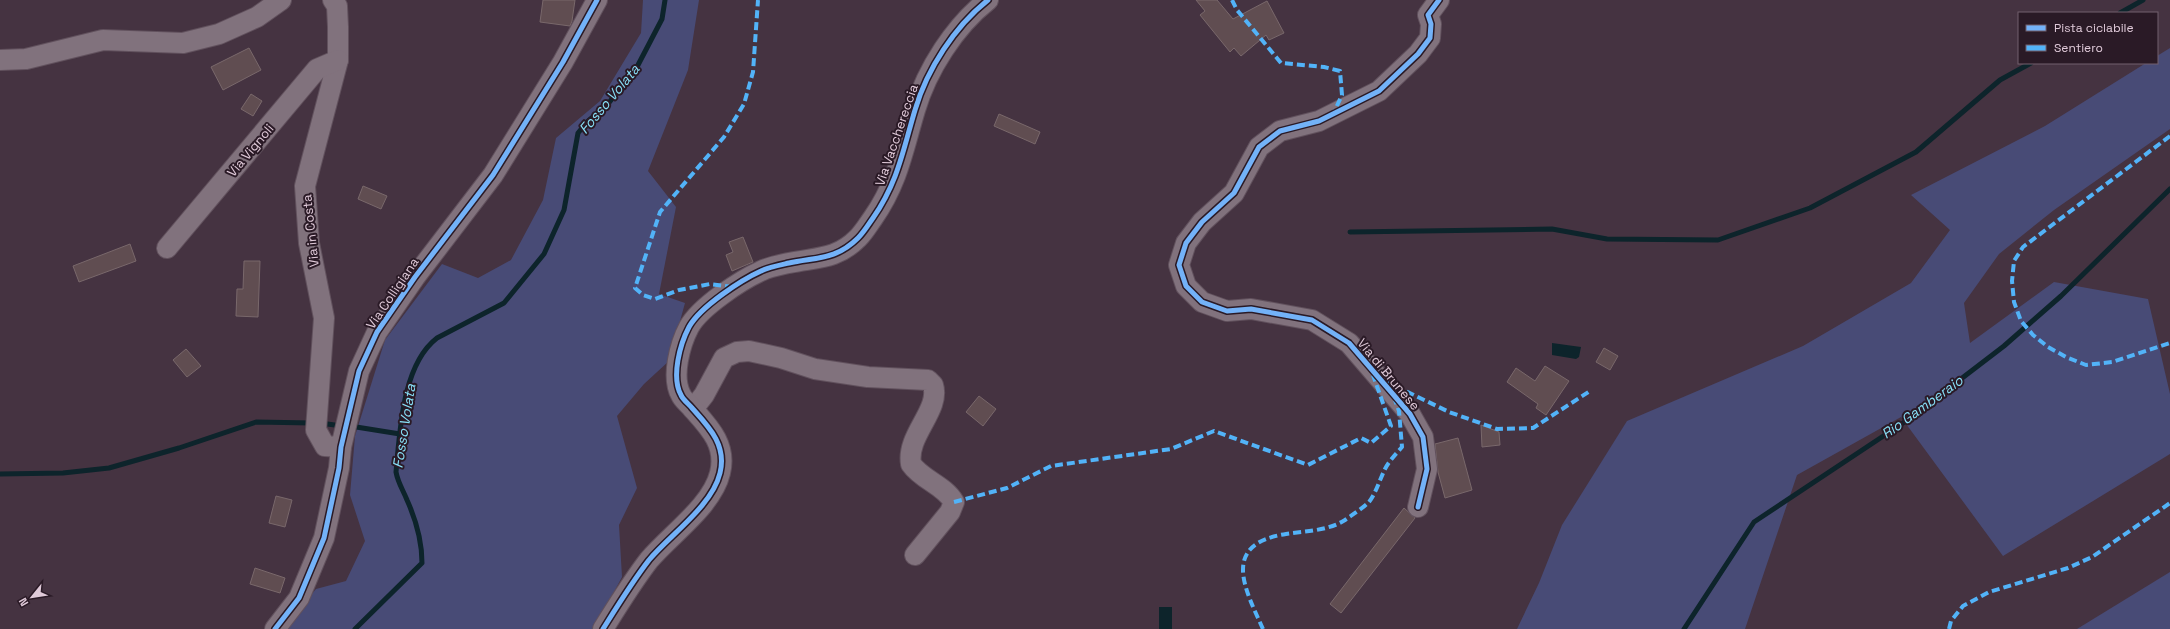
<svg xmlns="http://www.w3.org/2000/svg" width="2170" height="629" font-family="'Space Grotesk',sans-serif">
<rect width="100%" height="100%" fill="#453341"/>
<g fill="#484b76">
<path d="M643,0H699L688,70L648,171L676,207L659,294L685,303L669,361L644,384L617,416L637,488L619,525L622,577L594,629H282L316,589L346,581L365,541L350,495L355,436L385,340L442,264L478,278L511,260L543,200L556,138L600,101L641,33Z"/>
<path d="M2170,48V129L2054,210L1999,254L1964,303L1970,343L2054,282L2148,299L2170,394V454L2003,556L1901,417L1797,475L1745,629H1517L1539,583L1562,525L1627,421L1803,346L1911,283L1950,230L1911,195L2045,126L2146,63H2157V56Z"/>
<path d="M2170,572V629H2077Z"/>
</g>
<g fill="#0d242b">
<path d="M1552,343L1581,347L1579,357L1576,359L1552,355Z"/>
<rect x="1159" y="607" width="13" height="22"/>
</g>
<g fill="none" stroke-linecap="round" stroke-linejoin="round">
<g stroke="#0d242b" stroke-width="5">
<path d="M2120,13L2143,0"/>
<path d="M1350,232L1552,229L1607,239L1718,240L1810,208L1916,152L2000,80L2031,63"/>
<path d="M320,423L342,426"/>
<path d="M350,426L400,434"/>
<path d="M0,474L63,473L109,468L179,448L256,422L312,423"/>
<path d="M355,629L422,563C422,541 416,520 407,500C403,490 398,483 396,472C400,431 402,365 437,338L504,303L544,254L564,210L578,133L587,122L608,104L638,65L662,19L665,0"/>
<path d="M1684,629L1754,522L1906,421L2004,346L2061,296L2170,189"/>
</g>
</g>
<g fill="#604d51" stroke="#79686b">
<path d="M543,0H575L572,21L570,26L540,22Z"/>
<path d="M1196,0H1217L1233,19L1267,1L1284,33L1269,40L1266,35L1241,56L1234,48L1230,52L1200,15L1205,11Z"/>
<path d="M249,48L261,70L223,90L211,67Z"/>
<path d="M251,94L262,101L253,116L241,109Z"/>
<path d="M999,114L1040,132L1035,144L994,126Z"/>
<path d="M363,186L387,196L381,209L358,199Z"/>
<path d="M743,237L753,262L732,271L726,255L733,252L729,242Z"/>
<path d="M130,244L136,261L79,282L73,266Z"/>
<path d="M244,261H260L258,317L236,316L237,289H243Z"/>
<path d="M1604,348L1618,356L1610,370L1596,362Z"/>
<path d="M186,349L201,366L187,377L173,360Z"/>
<path d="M1545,366L1569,381L1546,415L1536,408L1538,404L1507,382L1516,368L1535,381Z"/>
<path d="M979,396L996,409L983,426L966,412Z"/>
<path d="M1481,425L1499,432L1500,445L1482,447Z"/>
<path d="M1458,438L1472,490L1445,498L1438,472L1435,444Z"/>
<path d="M276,496L292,500L285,527L269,523Z"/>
<path d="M1404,508L1415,518L1341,613L1330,604Z"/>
<path d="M255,568L285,578L280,593L250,584Z"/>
</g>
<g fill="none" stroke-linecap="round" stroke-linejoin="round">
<defs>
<g id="minor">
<path d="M333,0L337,6L338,27V60L305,186L309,243L324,318L316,430L325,446L341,447"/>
<path d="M0,60L26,59L103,40L183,43L219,34L257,17L281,0"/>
<path d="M167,248L317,69L338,60"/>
<path d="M693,409L704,395L724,358L737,352L749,351L781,358L815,369L868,377L928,380L933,385C941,410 906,435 911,464C922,480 944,485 954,502L950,512L915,555"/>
<path d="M1418,507L1427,469L1423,437L1410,414L1349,343L1312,320L1251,309L1227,311L1202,302L1186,286L1179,265L1186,243L1202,222L1234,193L1259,147L1280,131L1319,121L1379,91L1418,54L1430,38L1431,24L1428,15L1439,0"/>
<path d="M275,629L299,598L324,538L339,468L341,447L359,371L377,332L415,277L493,175L563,62L597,0"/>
<path d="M603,629C618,605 632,582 649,560C671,534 712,506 720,473C727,445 709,427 692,408C689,404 683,400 681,395C671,377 680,344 689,327C700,307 741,280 761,271C769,267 780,265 789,263C817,257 836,260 858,238C864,232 868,225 873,218C898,182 903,150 915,110C927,69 955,26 988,0"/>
</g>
</defs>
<use href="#minor" stroke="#61515d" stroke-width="22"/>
<use href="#minor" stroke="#81727d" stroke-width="20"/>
<g stroke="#52b3f8" stroke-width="4" stroke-dasharray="8 4" stroke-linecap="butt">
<path d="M1232,0L1237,10L1281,63L1324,67L1340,71L1342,95L1334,112"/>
<path d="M2170,136L2023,247L2014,261L2012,281L2014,302L2021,321L2033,335L2048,347L2066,357L2086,365L2112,362L2170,343"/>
<path d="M733,287L710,284L679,290L655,299L643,295L635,288L660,212L724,137L744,104L753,72L758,0"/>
<path d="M1385,381L1449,412L1497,429L1533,428L1590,391"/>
<path d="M954,502L1007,488L1051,466L1171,449L1214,431L1308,465L1361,438L1371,443L1391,426L1373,375"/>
<path d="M1263,629C1245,589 1220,544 1286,534C1305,531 1328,531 1345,520C1352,515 1363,508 1369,502C1376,493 1380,479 1385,469C1389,461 1396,454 1402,447L1399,411L1395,400"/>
<path d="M1949,629L1951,621L1963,606L1989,592L2068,568L2092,557L2170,503"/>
</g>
<defs>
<g id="cycleway">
<path d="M1418,507L1427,469L1423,437L1410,414L1349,343L1312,320L1251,309L1227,311L1202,302L1186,286L1179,265L1186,243L1202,222L1234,193L1259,147L1280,131L1319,121L1379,91L1418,54L1430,38L1431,24L1428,15L1439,0"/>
<path d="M275,629L299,598L324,538L339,468L341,447L359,371L377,332L415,277L493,175L563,62L597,0"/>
<path d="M603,629C618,605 632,582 649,560C671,534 712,506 720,473C727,445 709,427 692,408C689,404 683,400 681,395C671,377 680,344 689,327C700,307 741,280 761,271C769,267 780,265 789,263C817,257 836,260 858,238C864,232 868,225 873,218C898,182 903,150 915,110C927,69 955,26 988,0"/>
</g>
</defs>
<use href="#cycleway" stroke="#2a1a26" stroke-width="8"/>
<use href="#cycleway" stroke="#73b2f8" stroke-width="5"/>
</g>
<g text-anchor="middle" stroke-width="4" stroke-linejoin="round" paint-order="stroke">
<g font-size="13" fill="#e0cad9" stroke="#2a1a26">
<text transform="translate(896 135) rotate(-71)" y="5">Via Vacchereccia</text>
<text transform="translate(250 150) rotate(-50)" y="5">Via Vignoli</text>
<text transform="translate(310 231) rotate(-96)" y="5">Via in Costa</text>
<text transform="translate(392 293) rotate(-56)" y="5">Via Colligiana</text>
<text transform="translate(1389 374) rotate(50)" y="5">Via di Brunese</text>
</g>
<g font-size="14" font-style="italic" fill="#88e1f8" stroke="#2a1a26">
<text transform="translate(609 99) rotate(-50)" y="5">Fosso Volata</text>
<text transform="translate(1922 407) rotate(-36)" y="5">Rio Gamberaio</text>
<text transform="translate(404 426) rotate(-81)" y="5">Fosso Volata</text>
</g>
</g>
<rect x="2018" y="12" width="140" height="52" fill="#2a1a26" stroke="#73606e"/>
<rect x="2026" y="25" width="20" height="6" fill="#73b2f8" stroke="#73606e"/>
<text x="2054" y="32" font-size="12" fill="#e0cad9">Pista ciclabile</text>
<rect x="2026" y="45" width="20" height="6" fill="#52b3f8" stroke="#73606e"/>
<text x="2054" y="52" font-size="12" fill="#e0cad9">Sentiero</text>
<g transform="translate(32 597) rotate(240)" stroke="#2a1a26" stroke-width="3" paint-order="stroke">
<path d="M0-3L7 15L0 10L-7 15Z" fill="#e0cad9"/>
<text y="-6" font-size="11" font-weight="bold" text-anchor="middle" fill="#e0cad9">N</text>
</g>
</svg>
